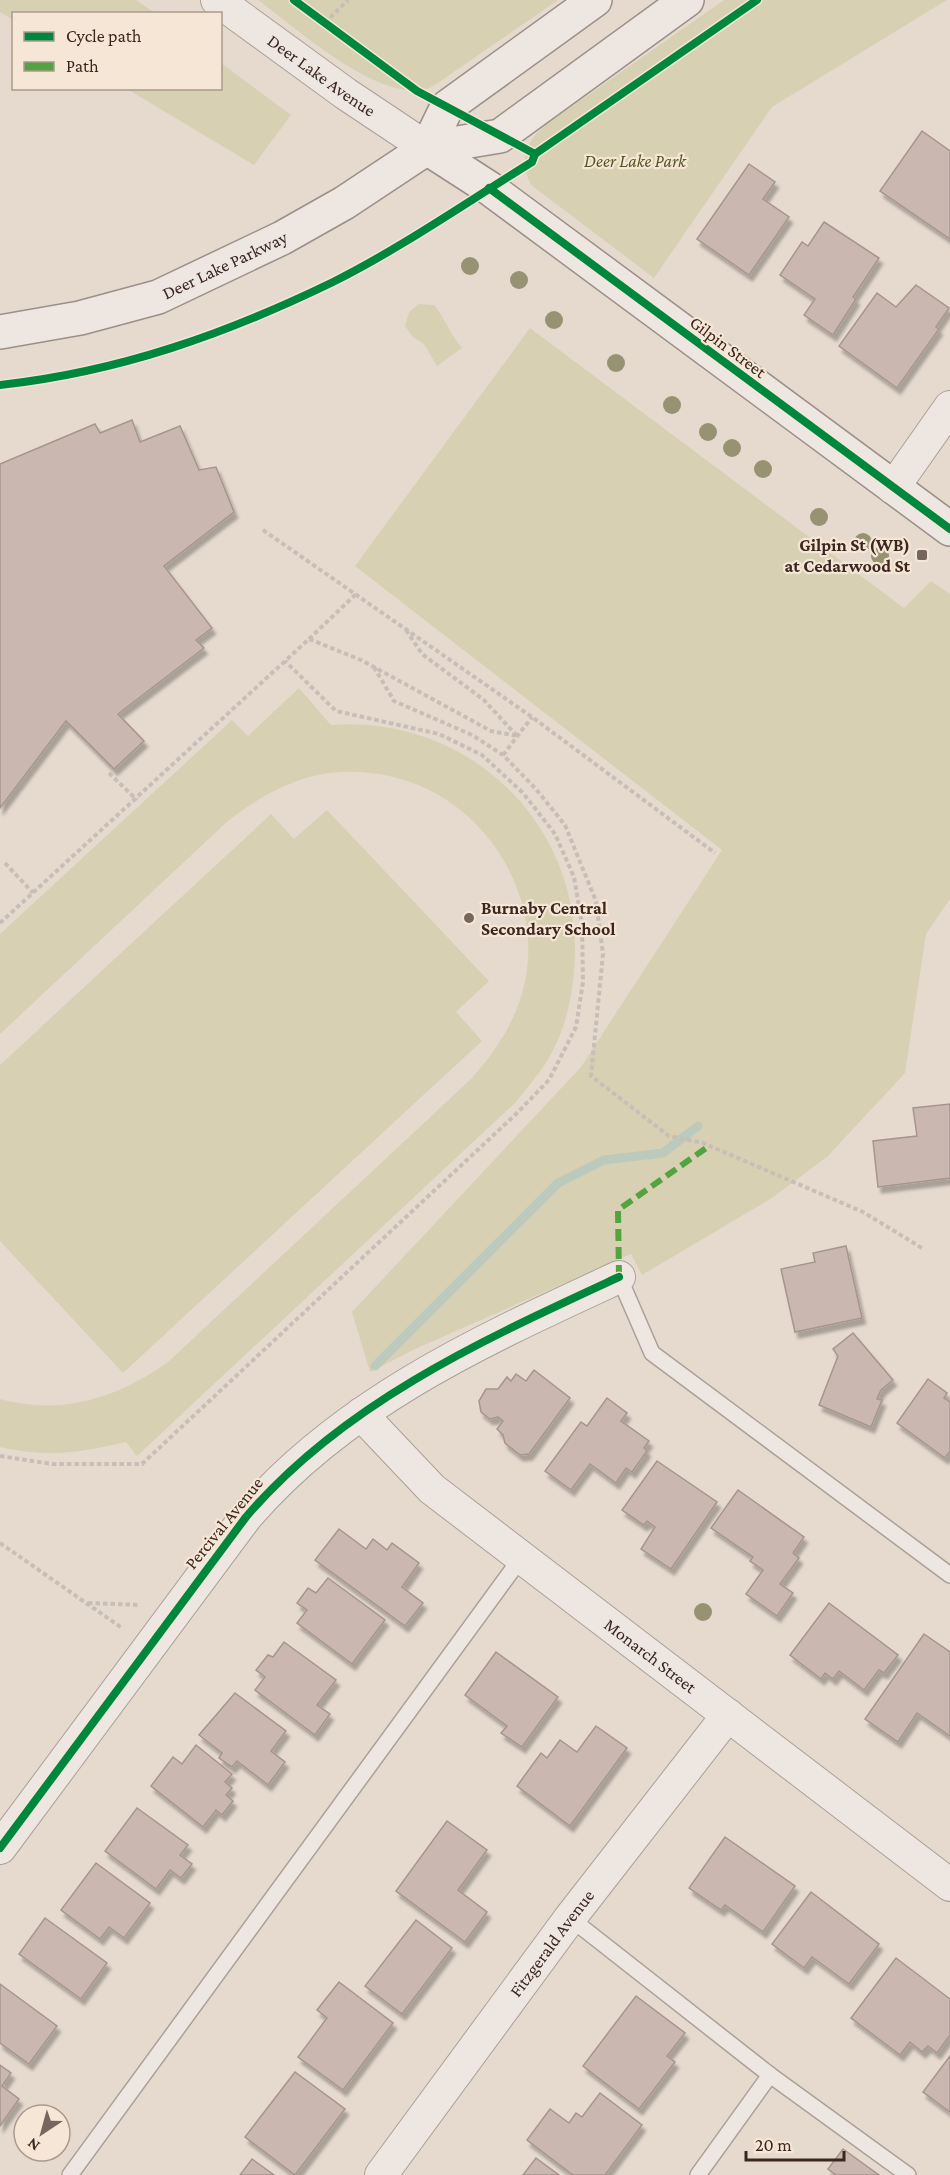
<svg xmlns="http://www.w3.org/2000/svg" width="950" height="2175" font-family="'Crimson Pro',serif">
<defs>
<filter id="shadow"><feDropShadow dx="3.5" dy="6" stdDeviation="1.5" flood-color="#0004"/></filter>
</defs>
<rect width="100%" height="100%" fill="#e6dacf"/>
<g fill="#d8d0b2">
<path d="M0,0H136L155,13L14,14L13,20L0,12Z"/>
<path d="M258,0H558L432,87C384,108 296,28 258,0Z"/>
<path d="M724,0H947L772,107L654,278L531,185C519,162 525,143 544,126Z"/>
<path d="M221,63L291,115L254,165L127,89L220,88Z"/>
<path d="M419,304L434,305C445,318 450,334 462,348L437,366L424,344L413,337L405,326L409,312Z"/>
<path d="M530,328L904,608L931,581L950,594V899L926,934L905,1073L828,1156L772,1198L642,1275L631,1254L415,1349L370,1372L352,1312L581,1067L722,850L355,566Z"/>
<path d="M299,688L331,725C463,715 575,816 575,949C575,979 570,1013 557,1042C548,1064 531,1083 516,1102L137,1456L126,1442C77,1453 50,1458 0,1447V1399C61,1416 119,1398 169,1361L471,1079C491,1057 509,1031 519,1003C549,920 504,826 427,789C390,771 343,766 303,779C275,788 251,803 228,821L0,1034V934L232,720L248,736Z"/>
<path d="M327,810L489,981L456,1012L482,1041L123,1373L0,1241V1065L271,814L294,839Z"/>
</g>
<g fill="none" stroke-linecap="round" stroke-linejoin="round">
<path stroke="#bbcabd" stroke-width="9" d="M375,1366L558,1183L604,1160L663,1153L698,1126"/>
</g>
<g fill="#cab8b0" stroke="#a6958e" stroke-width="1.5" filter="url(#shadow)">
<path d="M922,131L950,151V239L880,191Z"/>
<path d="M749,164L775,182L763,199L789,217L749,275L697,239Z"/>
<path d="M824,222L879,258L853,297L856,299L833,335L804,315L815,299L780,275L802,242L808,246Z"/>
<path d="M916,285L949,308L936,327L939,329L897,388L839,346L877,293L896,307Z"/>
<path d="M132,420L140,442L180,426L199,470L216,467L234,512L164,566L212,628L196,640L204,648L118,714L144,741L114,769L66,721L0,808V464L95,424L100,433Z"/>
<path d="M950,1104V1178L878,1187L873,1141L917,1136L913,1108Z"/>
<path d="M846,1246L862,1318L795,1332L781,1269L815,1262L813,1253Z"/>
<path d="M853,1333L893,1380L881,1390L877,1399L882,1400L871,1427L819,1405L838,1356L833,1349Z"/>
<path d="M534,1370L570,1398L529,1454L520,1455L505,1443L503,1435L497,1429L503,1421L498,1417L490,1419L481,1412L479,1401L486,1389H498L507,1377L511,1381L516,1374L526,1381Z"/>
<path d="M928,1379L947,1393L944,1398L950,1402V1451L945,1458L897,1423Z"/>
<path d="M607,1398L627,1413L621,1421L649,1441L644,1448L647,1451L632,1472L626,1468L616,1483L590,1464L571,1490L545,1471L581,1422L587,1426Z"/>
<path d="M657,1461L717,1502L671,1569L641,1549L655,1527L647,1521L644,1525L622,1510Z"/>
<path d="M738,1490L804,1537L793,1553L799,1558L780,1584L793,1593L777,1616L746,1594L763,1570L750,1561L753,1557L711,1528Z"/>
<path d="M339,1529L366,1549L373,1539L387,1550L392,1543L419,1563L402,1587L423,1603L405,1626L315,1560Z"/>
<path d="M328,1578L385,1620L352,1664L297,1623L307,1610L297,1603L308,1588L316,1593Z"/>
<path d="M829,1603L898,1655L884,1673L879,1670L864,1690L839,1671L833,1679L825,1673L821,1679L790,1655Z"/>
<path d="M924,1634L950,1652V1736L917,1713L898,1742L865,1719Z"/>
<path d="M284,1642L336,1680L317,1705L330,1714L315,1735L255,1690L265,1677L256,1670L268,1655L273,1657Z"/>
<path d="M496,1652L558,1697L522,1747L501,1733L507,1726L465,1695Z"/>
<path d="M235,1693L286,1731L271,1751L285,1762L268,1785L237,1761L232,1767L219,1758L222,1753L199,1735Z"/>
<path d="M596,1726L627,1748L570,1826L517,1786L541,1753L547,1758L560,1740L577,1752Z"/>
<path d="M196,1745L232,1774L225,1782L232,1788L226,1795L233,1801L222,1815L216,1810L203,1827L151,1786L173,1757L182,1764Z"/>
<path d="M137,1808L188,1845L180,1855L192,1864L181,1878L170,1870L156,1889L105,1851Z"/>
<path d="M447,1821L487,1850L458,1890L487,1912L465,1942L396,1891Z"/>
<path d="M725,1837L795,1886L763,1932L725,1905L721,1910L689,1888Z"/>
<path d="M96,1863L150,1903L124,1938L109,1927L100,1939L61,1910Z"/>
<path d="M811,1892L879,1944L849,1984L812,1957L804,1968L772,1944Z"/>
<path d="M45,1918L107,1963L81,1999L19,1954Z"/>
<path d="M416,1920L452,1948L402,2014L365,1986Z"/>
<path d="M896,1958L950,1999V2035L937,2053L928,2046L922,2052L910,2042L900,2055L851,2018Z"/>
<path d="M339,1982L393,2023L343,2090L298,2057L327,2018L317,2010Z"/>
<path d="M0,1984L57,2026L29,2064L0,2043Z"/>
<path d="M636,1996L685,2033L667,2056L675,2062L639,2109L583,2066Z"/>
<path d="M950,2056V2112L923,2092Z"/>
<path d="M0,2065L11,2073L2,2086L19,2099L0,2126Z"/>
<path d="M295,2072L345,2109L295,2175L245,2137Z"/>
<path d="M600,2093L642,2125L605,2175H573L527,2140L550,2109L569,2123L576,2113L582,2117Z"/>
<path d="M843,2149L879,2175H836L828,2169Z"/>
<path d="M536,2158L559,2175H523Z"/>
<path d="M252,2159L274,2175H240Z"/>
</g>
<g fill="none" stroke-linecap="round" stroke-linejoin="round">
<defs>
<g id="lane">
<path d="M619,1277L652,1353L950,1575"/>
<path d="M570,1918L770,2075L698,2175"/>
<path d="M770,2075L908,2175"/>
<path d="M70,2175L521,1558"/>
</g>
<g id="street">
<path id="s1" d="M217,0L346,94L427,148"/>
<path d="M893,488L950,407"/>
<path id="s2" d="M361,1414L432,1489L950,1885"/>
<path d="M0,1848L246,1517C344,1402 485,1339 619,1277"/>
<path id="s3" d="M381,2175L570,1918L728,1715"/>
</g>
<g id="secondary">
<path d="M427,148L489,188L950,529"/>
<path d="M427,148L447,107L595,0"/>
<path id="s4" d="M0,332L80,318L158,297L282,238L344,203L427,148L500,136L687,0"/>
</g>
</defs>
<use href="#lane" stroke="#aba098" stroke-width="18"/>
<use href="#street" stroke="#aba098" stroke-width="34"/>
<use href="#secondary" stroke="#9b8f88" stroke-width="36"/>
<g stroke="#c7beb7" stroke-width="4" stroke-dasharray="4.5 3" stroke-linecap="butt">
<path d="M325,23L348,0"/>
<path d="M263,530L532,717L715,853"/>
<path d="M406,630L422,654L484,700L517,736"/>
<path d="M309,639L356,594"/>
<path d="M374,667L394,701L472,735L503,755L535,788L565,825L596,901L603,954L591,1076L669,1136L703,1143L863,1212L922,1248"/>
<path d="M503,755L532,717"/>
<path d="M109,773L137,800"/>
<path d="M5,863L33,893"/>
<path d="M0,923L309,639L361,660L491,731L518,736"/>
<path d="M0,1456L52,1464H142L515,1115L549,1080L576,1027L583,982L582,924L574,877L555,834L523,793L482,755L439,734L336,711L285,661"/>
<path d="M0,1543L122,1628"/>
<path d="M88,1603L140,1605"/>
</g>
<use href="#lane" stroke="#eee7e1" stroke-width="15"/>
<use href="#street" stroke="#eee7e1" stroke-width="32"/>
<use href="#secondary" stroke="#eee7e1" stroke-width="33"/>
<path stroke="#54a341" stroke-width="6" stroke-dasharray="12 6" stroke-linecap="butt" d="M619,1277L618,1210L709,1146"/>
<defs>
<g id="cycleway">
<path d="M294,0L417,91L535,154"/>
<path d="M489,188L950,529"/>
<path d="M0,385C119,372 226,334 333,282C401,248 467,202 532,162L535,154L757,0"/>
<path d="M0,1848L246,1517C344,1402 485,1339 619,1277"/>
</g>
</defs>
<use href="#cycleway" stroke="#f6e6d6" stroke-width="11"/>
<use href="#cycleway" stroke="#00873e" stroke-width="8"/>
</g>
<g fill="#979272">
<circle cx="470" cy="266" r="9"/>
<circle cx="519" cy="280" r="9"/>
<circle cx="554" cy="320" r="9"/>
<circle cx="616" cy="363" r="9"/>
<circle cx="672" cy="405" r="9"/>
<circle cx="708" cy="432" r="9"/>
<circle cx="732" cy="448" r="9"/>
<circle cx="763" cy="469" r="9"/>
<circle cx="819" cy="517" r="9"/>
<circle cx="863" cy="542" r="9"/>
<circle cx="880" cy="556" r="9"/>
<circle cx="703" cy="1612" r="9"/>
</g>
<g fill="#77665d" stroke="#f6e6d6" stroke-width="2">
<rect x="916" y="549" width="12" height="12" rx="3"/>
<circle cx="469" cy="918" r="6"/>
</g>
<g text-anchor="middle" stroke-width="4.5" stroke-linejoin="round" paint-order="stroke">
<g font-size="18" fill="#3b271f" stroke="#f6e6d6">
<text dy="6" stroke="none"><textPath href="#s1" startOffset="129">Deer Lake Avenue</textPath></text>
<text dy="6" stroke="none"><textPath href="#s4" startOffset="236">Deer Lake Parkway</textPath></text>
<text transform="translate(728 347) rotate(37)" y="6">Gilpin Street</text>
<text transform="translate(224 1523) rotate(-51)" y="6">Percival Avenue</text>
<text dy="6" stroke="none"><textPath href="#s2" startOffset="378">Monarch Street</textPath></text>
<text dy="6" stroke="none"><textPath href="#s3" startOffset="288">Fitzgerald Avenue</textPath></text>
</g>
<g font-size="18" font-style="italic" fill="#565726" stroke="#f6e6d6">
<text x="635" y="167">Deer Lake Park</text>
</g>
<g font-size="18" font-weight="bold" fill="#3b271f" stroke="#f6e6d6" text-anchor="end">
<text x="910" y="551">Gilpin St (WB)<tspan x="910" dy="21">at Cedarwood St</tspan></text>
<text x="481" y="914" text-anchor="start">Burnaby Central<tspan x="481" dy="21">Secondary School</tspan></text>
</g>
</g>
<rect x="12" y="12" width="210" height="78" fill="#f6e6d6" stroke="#ab9a8d" stroke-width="1.5"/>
<rect x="24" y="32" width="30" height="9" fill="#00873e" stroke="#ab9a8d" stroke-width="1.5"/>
<text x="66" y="42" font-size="18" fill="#3b271f">Cycle path</text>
<rect x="24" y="62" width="30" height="9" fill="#54a341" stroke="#ab9a8d" stroke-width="1.5"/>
<text x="66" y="72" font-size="18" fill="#3b271f">Path</text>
<g transform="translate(42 2133) rotate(216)"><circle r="28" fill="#f6e6d6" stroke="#ab9a8d" stroke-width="1.5"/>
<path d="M0-4.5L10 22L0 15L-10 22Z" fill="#77665d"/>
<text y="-9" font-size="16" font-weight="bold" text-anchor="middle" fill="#3b271f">N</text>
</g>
<path d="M746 2151v9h98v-9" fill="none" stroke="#3b271f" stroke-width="3"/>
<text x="755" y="2151" font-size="18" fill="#3b271f" stroke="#f6e6d6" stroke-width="4.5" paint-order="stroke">20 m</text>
</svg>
